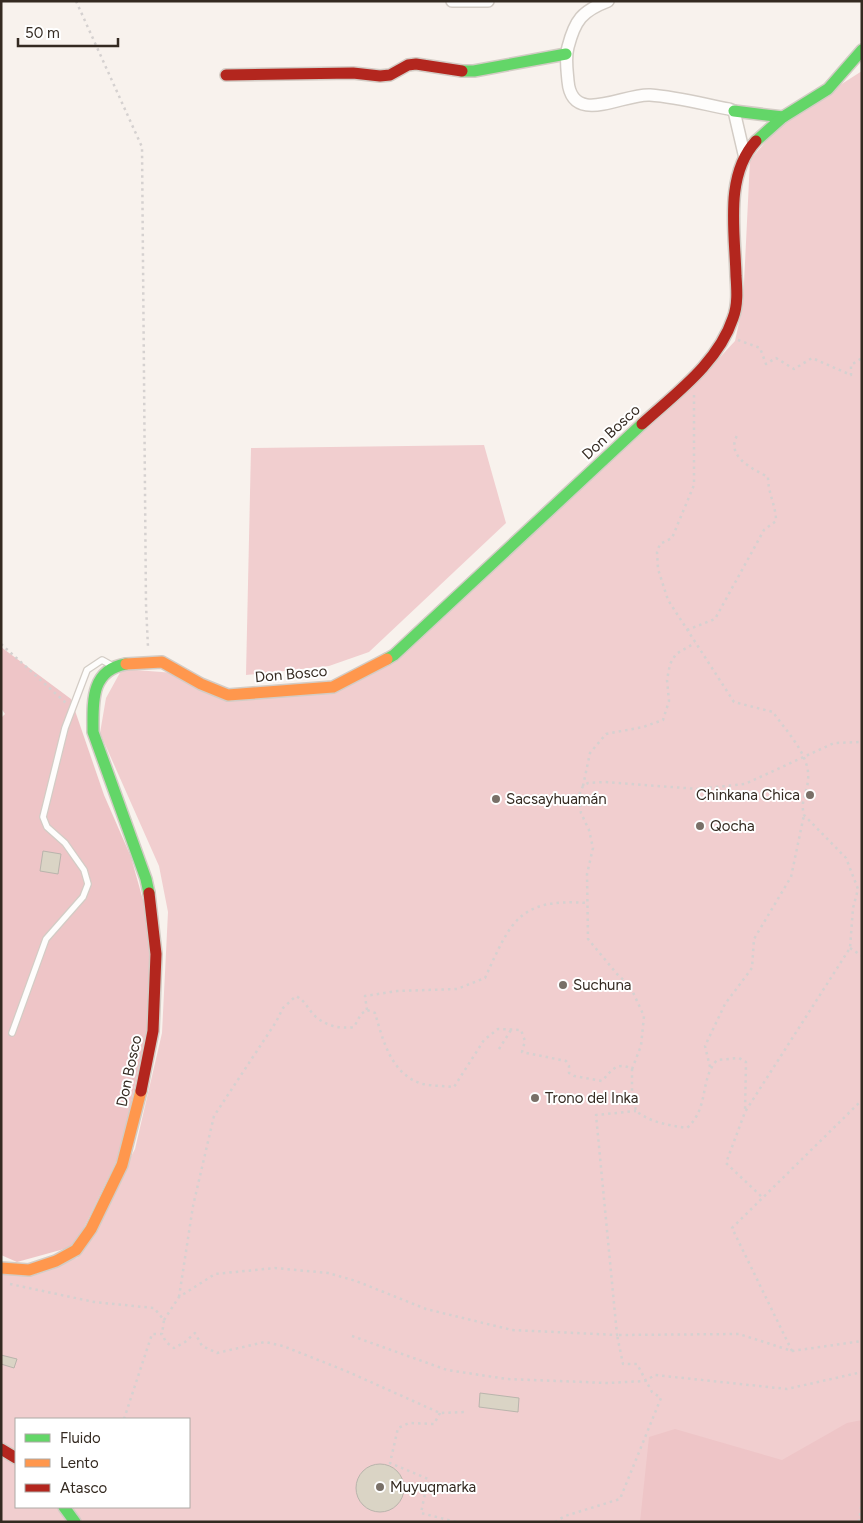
<svg xmlns="http://www.w3.org/2000/svg" width="863" height="1523" font-family="Figtree,sans-serif">
<rect width="100%" height="100%" fill="#f8f2ed"/>
<g fill="#f1cecf" fill-rule="evenodd">
<path d="M862,71V1522H1V1270L77,1258L135,1149L162,1033L168,912L159,866L100,733L106,698L122,669L188,674L251,696L333,689L395,656L708,370L735,341L743,304L750,160L782,122ZM16,1419H189V1507H16Z"/>
<path d="M484,445L506,523L369,652L329,666L246,675L251,448Z"/>
</g>
<g fill="#eec5c7">
<path d="M1,647L71,699L104,795L131,857L151,929V1011L120,1154L75,1246L17,1262L1,1255V718L5,714L1,708Z"/>
<path d="M862,1420V1522H640L649,1437L675,1429L782,1460L847,1423Z"/>
</g>
<g fill="#dad4c5" stroke="#b9b4ac">
<path d="M43,851L61,854L58,874L40,871Z"/>
<path d="M1,1355L17,1359L14,1368L1,1364Z"/>
<path d="M480,1393L519,1398L518,1412L479,1407Z"/>
<circle cx="380" cy="1488" r="24"/>
</g>
<g fill="none" stroke-linecap="round" stroke-linejoin="round">
<defs>
<path id="lane" d="M12,1033L46,939L83,897L88,884L84,870L65,843L47,827L43,817L65,728L87,670L102,660L111,665"/>
<g id="street">
<path d="M452,1H488"/>
<path d="M608,1C582,11 575,20 568,47C565,58 567,69 568,81C572,127 624,93 650,95C677,97 703,104 729,109L734,111L744,154"/>
</g>
<g id="fast">
<path d="M462,71H474L566,54"/>
<path d="M734,111L783,117"/>
<path d="M756,141L783,117L828,89L862,50"/>
<path d="M387,659L394,655L642,424"/>
<path d="M126,664C90,670 93,703 93,732L146,879L149,893"/>
<path d="M64,1507L75,1522"/>
</g>
<g id="slow">
<path d="M126,664L162,662L201,684L228,695L333,687L387,659"/>
<path d="M1,1268L29,1270L56,1261L76,1250L91,1229L122,1165L141,1091"/>
</g>
<g id="jam">
<path d="M226,75L353,73L380,76L390,75L408,65L416,64L462,71"/>
<path d="M642,424C676,393 718,363 733,318C738,305 737,290 736,276C735,232 724,176 756,141"/>
<path d="M141,1091L153,1031L156,954L149,893"/>
<path d="M1,1449L16,1458"/>
</g>
</defs>
<use href="#lane" stroke="#d3ccc5" stroke-width="8"/>
<use href="#street" stroke="#d3ccc5" stroke-width="14"/>
<use href="#fast" stroke="#d3ccc5" stroke-width="14"/>
<use href="#slow" stroke="#d3ccc5" stroke-width="14"/>
<use href="#jam" stroke="#d3ccc5" stroke-width="14"/>
<g stroke="#d5d1d0" stroke-width="2.5" stroke-dasharray="2.5 4" stroke-linecap="butt">
<path d="M76,1L142,147L146,605L148,647"/>
<path d="M738,340L760,348L766,364L776,358L794,369L812,358L851,375V365L862,358"/>
<path d="M694,395V485L672,538L660,544L657,552L658,569L668,600L734,702L773,712C786,731 811,756 808,780C807,793 800,801 804,815L846,858L858,889L853,908L850,948L745,1112L726,1163L763,1198"/>
<path d="M687,630L715,619L764,530L776,521C776,506 768,493 768,477C753,469 724,456 738,434"/>
<path d="M1,644L66,703"/>
<path d="M583,786L590,753L606,734L643,727L663,720L669,701L667,680L670,664L676,654L695,643"/>
<path d="M850,948L862,956"/>
<path d="M367,1010L365,996L397,991L457,989L485,978C511,921 519,898 587,903"/>
<path d="M499,1049L511,1030"/>
<path d="M710,1067L705,1046L725,1004L752,968L754,939L791,877L804,815"/>
<path d="M632,1069L641,1046L644,1016L630,986L617,974L588,939L587,874L593,848L589,830L581,813L579,795L583,786L588,783L605,782L698,789L745,784L834,743L862,742"/>
<path d="M10,1284L94,1302L154,1308L164,1320L162,1334"/>
<path d="M179,1297L193,1206L214,1116L276,1022L283,1008L296,996C306,1001 308,1010 316,1017C327,1026 339,1029 354,1027L361,1014L367,1010L375,1013C383,1040 391,1075 423,1084C432,1086 444,1086 454,1087L484,1040L498,1029L521,1030L525,1041L522,1052L566,1061L569,1066V1073L574,1076L602,1081C612,1070 617,1061 632,1069V1092L636,1111C652,1123 668,1125 687,1128C710,1107 699,1080 717,1060L739,1058L746,1062L745,1112"/>
<path d="M164,1320L179,1297L215,1274L275,1268L328,1273L356,1281L426,1309L512,1330L617,1335L596,1115L636,1111"/>
<path d="M352,1336L447,1370L507,1379L608,1383L645,1381L655,1375L787,1389L862,1372"/>
<path d="M792,1351L732,1228L862,1100"/>
<path d="M440,1413L434,1424L409,1423L398,1428L390,1463L428,1479L421,1513L456,1522"/>
<path d="M124,1419L152,1334H162L166,1342L174,1348L185,1342L195,1333L202,1346L217,1353L265,1342L283,1346L346,1371L440,1413L467,1412"/>
<path d="M555,1522L565,1516L620,1499L661,1398L652,1392L637,1364H623L617,1335L739,1334L792,1351L862,1341"/>
<path d="M859,1522L862,1500"/>
</g>
<use href="#lane" stroke="#fefdfc" stroke-width="5.5"/>
<use href="#street" stroke="#fefdfc" stroke-width="11"/>
<use href="#fast" stroke="#63d668" stroke-width="11"/>
<use href="#slow" stroke="#ff974d" stroke-width="11"/>
<use href="#jam" stroke="#b3261e" stroke-width="11"/>
</g>
<g fill="#797068" stroke="#fff" stroke-width="2">
<circle cx="810" cy="795" r="5"/>
<circle cx="496" cy="799" r="5"/>
<circle cx="700" cy="826" r="5"/>
<circle cx="563" cy="985" r="5"/>
<circle cx="535" cy="1098" r="5"/>
<circle cx="380" cy="1487" r="5"/>
</g>
<g text-anchor="middle" stroke-width="4" stroke-linejoin="round" paint-order="stroke">
<g font-size="15" fill="#342a21" stroke="#fff">
<text transform="translate(611 432) rotate(-43)" y="5">Don Bosco</text>
<text transform="translate(291 674) rotate(-5)" y="5">Don Bosco</text>
<text transform="translate(129 1071) rotate(-78)" y="5">Don Bosco</text>
</g>
<g font-size="15" fill="#342a21" stroke="#fff" text-anchor="start">
<text x="800" y="800" text-anchor="end">Chinkana Chica</text>
<text x="506" y="804">Sacsayhuamán</text>
<text x="710" y="831">Qocha</text>
<text x="573" y="990">Suchuna</text>
<text x="545" y="1103">Trono del Inka</text>
<text x="390" y="1492">Muyuqmarka</text>
</g>
</g>
<rect width="863" height="1523" fill="none" stroke="#342a21" stroke-width="5"/>
<rect x="15" y="1418" width="175" height="90" fill="#ffffff" stroke="#aeaaa6"/>
<rect x="25" y="1434" width="25" height="8" fill="#63d668" stroke="#aeaaa6"/>
<text x="60" y="1443" font-size="15" fill="#342a21">Fluido</text>
<rect x="25" y="1459" width="25" height="8" fill="#ff974d" stroke="#aeaaa6"/>
<text x="60" y="1468" font-size="15" fill="#342a21">Lento</text>
<rect x="25" y="1484" width="25" height="8" fill="#b3261e" stroke="#aeaaa6"/>
<text x="60" y="1493" font-size="15" fill="#342a21">Atasco</text>
<path d="M18 38v8h100v-8" fill="none" stroke="#342a21" stroke-width="2.5"/>
<text x="25" y="38" font-size="15" fill="#342a21" stroke="#ffffff" stroke-width="4" paint-order="stroke">50 m</text>
</svg>
